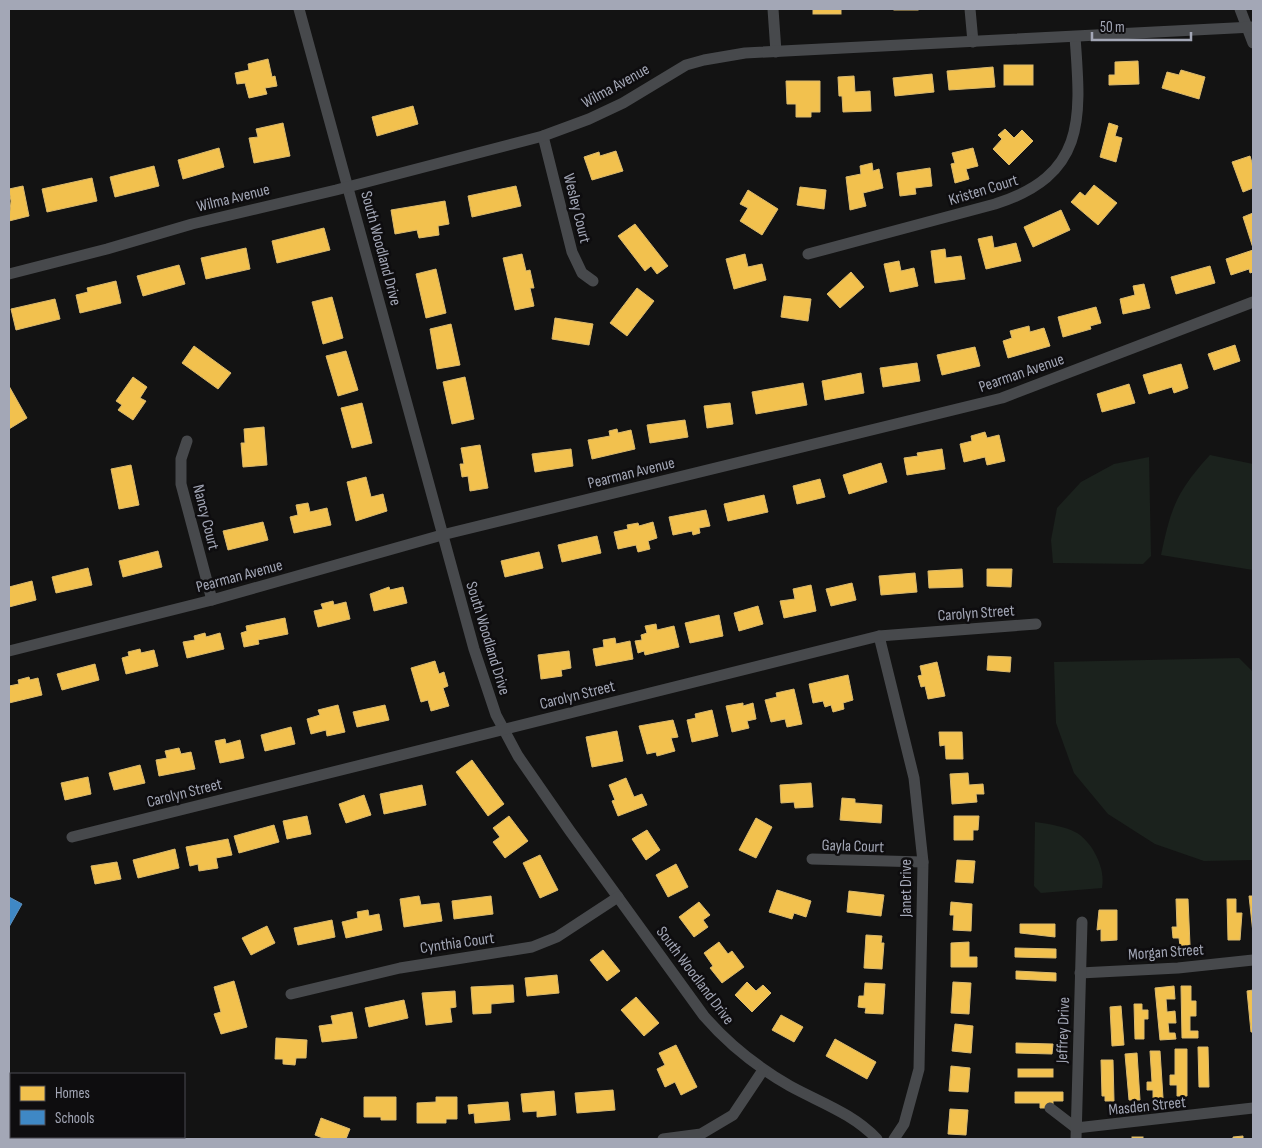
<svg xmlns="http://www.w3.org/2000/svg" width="1262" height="1148" font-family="'Sofia Sans Condensed',sans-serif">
<rect width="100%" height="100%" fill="#131313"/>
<g fill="#1b221d">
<path d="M1210,455L1253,464V570L1161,555C1171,507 1177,491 1210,455Z"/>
<path d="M1149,457L1151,556L1143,564L1053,563L1051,540L1057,508L1081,482L1114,464Z"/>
<path d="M1239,658L1253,672V860L1204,861L1155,844L1108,814L1074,773L1056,723L1054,662Z"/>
<path d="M1035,822C1049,824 1064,826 1077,833C1093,843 1106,869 1102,888L1041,893L1034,886Z"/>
</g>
<g fill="#f2c14e" stroke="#dab96d">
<rect x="813" y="9" width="28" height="5"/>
<rect x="894" y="9" width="24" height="1"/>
<path d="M268,59L272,77L275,76L277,86L265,88L267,94L249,98L245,83L237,84L235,73L249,70L248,64Z"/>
<path d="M1138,61L1139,84L1109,85V75H1115V62Z"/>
<rect x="1004" y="65" width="29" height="20"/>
<path d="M993,67L995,87L949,90L947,71Z"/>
<path d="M1181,70L1205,77L1199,99L1162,88L1167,72L1179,75Z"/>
<path d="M932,74L934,92L895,96L893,78Z"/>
<path d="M854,76L855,92L870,91L871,111L843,112L842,96H839L838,77Z"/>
<path d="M786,81H820V112H811V117H796V104H787Z"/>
<path d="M413,106L418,124L377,136L372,117Z"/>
<path d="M283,123L290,156L254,163L249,138L258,137L256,129Z"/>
<path d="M1109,123L1118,126L1115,136L1122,138L1116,162L1100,157Z"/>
<path d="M1005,129L1014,138L1022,130L1033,141L1009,165L993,149L1002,139L998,135Z"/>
<path d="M219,148L224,167L183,179L178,160Z"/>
<path d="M973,148L978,166L966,169L969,179L955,183L951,164L955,163L952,153Z"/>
<path d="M616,151L623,171L592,180L584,157L599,152L600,156Z"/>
<path d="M1250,156L1253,166V188L1243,192L1232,162Z"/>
<path d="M872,163L873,171L879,169L883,188L863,193L866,206L850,210L846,177L861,174L860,166Z"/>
<path d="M154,166L159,186L115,197L110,177Z"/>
<path d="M930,168L932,186L915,188L916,194L900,196L897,173Z"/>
<path d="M92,178L97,201L47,212L42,189Z"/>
<path d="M1094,185L1117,203L1098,225L1071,202L1080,192L1085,196Z"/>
<path d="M23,186L29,216L9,221L11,201L9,189Z"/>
<path d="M516,186L521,206L472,217L468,196Z"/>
<path d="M800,187L826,190L824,209L797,205Z"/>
<path d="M748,190L778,209L762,235L740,221L748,208L740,204Z"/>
<path d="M445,201L449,224L438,226L439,235L419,238L417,230L395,234L391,210Z"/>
<path d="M1061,210L1070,230L1033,247L1024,227Z"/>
<path d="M1253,213V248L1243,217Z"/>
<path d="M635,224L668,266L657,274L651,266L645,271L618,236Z"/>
<path d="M324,228L330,250L277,263L272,241Z"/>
<path d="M992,236L994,248L1016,243L1021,261L986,269L978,239Z"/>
<path d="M246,248L250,269L206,279L201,258Z"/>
<path d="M945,249L946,258L961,256L965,279L935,283L931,251Z"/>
<path d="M1253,250V272L1250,273L1249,269L1231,275L1226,259Z"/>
<path d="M522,254L526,271L530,270L534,288H530L534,306L515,310L503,258Z"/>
<path d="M745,254L748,267L762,264L766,280L734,289L726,259Z"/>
<path d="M899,261L901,271L914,268L918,286L890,292L884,264Z"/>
<path d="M179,265L185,284L143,296L137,276Z"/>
<path d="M1210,266L1215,283L1176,294L1171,277Z"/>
<path d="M436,269L446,313L426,318L416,274Z"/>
<path d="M851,272L864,287L840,308L827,294Z"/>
<path d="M116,281L121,303L80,313L76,295L88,292L87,288Z"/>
<path d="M1144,284L1150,308L1123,314L1120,299L1135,295L1133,286Z"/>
<path d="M637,288L654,301L627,336L610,323Z"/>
<path d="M784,296L811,299L808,321L781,317Z"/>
<path d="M332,297L343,338L323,344L312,302Z"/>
<path d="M55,299L60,319L16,330L11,309Z"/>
<path d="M1096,307L1101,323L1090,326L1091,329L1063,337L1058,317Z"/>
<path d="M555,318L593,324L589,345L552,339Z"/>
<path d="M451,324L460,365L437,369L430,329Z"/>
<path d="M1029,326L1030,332L1044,328L1050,346L1008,358L1003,341L1012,338L1010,331Z"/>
<path d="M1235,345L1240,361L1214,370L1208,354Z"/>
<path d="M194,346L231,373L218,389L182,363Z"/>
<path d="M975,347L980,366L942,375L937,355Z"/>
<path d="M346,351L358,390L338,396L326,356Z"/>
<path d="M917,363L920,381L883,387L880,368Z"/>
<path d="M1181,364L1188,388L1174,393L1172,387L1149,394L1143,375Z"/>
<path d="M861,373L864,393L825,400L822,381Z"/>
<path d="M133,377L147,387L140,398L146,401L133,420L118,410L122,405L116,401Z"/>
<path d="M465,377L474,419L452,424L443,382Z"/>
<path d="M803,383L807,405L756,414L752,392Z"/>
<path d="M1129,384L1135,403L1102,412L1097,394Z"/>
<path d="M9,386L27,418L9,429Z"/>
<path d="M362,403L372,443L352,448L341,408Z"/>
<path d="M730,403L733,424L707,428L704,406Z"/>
<path d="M685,420L688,437L650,443L647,425Z"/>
<path d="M264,427L267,465L243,467L241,443H245L244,429Z"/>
<path d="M617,429L618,433L631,430L635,449L592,459L588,440L610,436L609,431Z"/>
<path d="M985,432L987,438L999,435L1005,461L987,465L985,457L964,462L960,444L972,441L971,436Z"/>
<path d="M480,445L488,488L470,491L468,476L462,477L460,464H464L461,448Z"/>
<path d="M571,449L573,466L535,472L532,454Z"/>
<path d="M942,449L945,469L907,475L904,458L918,456L917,453Z"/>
<path d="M881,463L887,482L849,494L843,475Z"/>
<path d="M131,465L139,505L119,509L111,469Z"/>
<path d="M366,477L371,497L383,494L387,511L356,521L347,482Z"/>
<path d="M820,479L825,497L797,504L793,486Z"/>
<path d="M764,495L768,512L728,521L724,504Z"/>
<path d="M308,503L310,512L327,508L331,525L294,533L290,517L298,515L296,505Z"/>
<path d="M706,510L710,526L699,528L700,533L693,535L692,531L673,535L669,517Z"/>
<path d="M263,522L268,540L228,550L223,531Z"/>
<path d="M653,522L657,538L648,541L650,549L638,552L636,545L618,549L614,532L628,529L627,525L638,523L639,526Z"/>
<path d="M597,536L601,553L562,562L558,545Z"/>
<path d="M158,551L162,567L123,577L119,561Z"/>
<path d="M539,552L543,568L505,577L501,561Z"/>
<path d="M88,568L92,585L56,593L52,577Z"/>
<path d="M962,569L963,587L929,588L928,571Z"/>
<path d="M987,569H1012L1011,587L987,586Z"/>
<path d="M915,573L917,592L881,595L879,576Z"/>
<path d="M32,581L36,600L9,607V587Z"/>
<path d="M852,583L856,600L831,606L826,589Z"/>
<path d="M811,585L816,611L784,618L780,601L795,599L793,589Z"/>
<path d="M389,587L390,590L403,587L407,603L374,611L370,594Z"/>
<path d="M333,601L334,605L346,602L350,619L318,627L314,611L323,609L321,604Z"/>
<path d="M758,606L763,624L739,631L734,613Z"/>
<path d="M719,615L723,636L690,643L685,623Z"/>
<path d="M285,618L288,634L258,640L259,644L244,647L241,633L247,631L246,626Z"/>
<path d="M656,624L657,630L674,626L679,647L645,655L644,651L638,653L635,641L642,640L641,635L647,633L645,626Z"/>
<path d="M205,633L206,637L220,633L224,649L187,658L183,642L195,640L194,636Z"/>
<path d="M615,638L616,644L630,641L633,659L596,666L593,649L604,647L603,640Z"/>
<path d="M140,649L141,653L154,650L158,666L126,674L122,658L129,656L128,652Z"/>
<path d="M569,651L571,668L561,670L562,676L541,679L538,655Z"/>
<path d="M988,656L1011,657L1010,672L987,670Z"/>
<path d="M435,661L439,674L444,672L448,686L443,688L449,706L431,711L428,700L421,702L411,668Z"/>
<path d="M937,662L945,696L928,699L925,686L921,687L918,676L922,675L920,666Z"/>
<path d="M95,664L99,680L62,690L57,674Z"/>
<path d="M848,675L853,700L843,703L844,709L833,712L831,705L825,707L823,701L813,703L809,684Z"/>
<path d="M29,677L30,680L38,678L42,695L9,703V686L19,684L18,680Z"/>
<path d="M794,689L802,724L787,727L785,719L771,722L765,700L777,697L776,693Z"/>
<path d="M743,703V706L753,703L756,719L747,721L749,728L732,732L726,706Z"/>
<path d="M338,705L345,732L327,736L326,730L311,734L307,719L320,715L318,710Z"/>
<path d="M385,705L389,720L357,727L353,712Z"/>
<path d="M712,710L718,736L692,742L687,720L696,718L695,714Z"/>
<path d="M673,720L678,737L671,738L675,751L657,756L656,752L647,754L639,726Z"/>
<path d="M291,727L295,744L265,751L261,735Z"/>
<path d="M617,731L623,761L592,767L586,737Z"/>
<path d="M939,732H962L963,759H946L945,745L940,746Z"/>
<path d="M225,739L226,744L240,740L244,758L220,763L215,741Z"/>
<path d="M179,748L181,754L191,752L195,769L159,776L156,760L167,758L165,751Z"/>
<path d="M472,760L504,804L488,816L456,772Z"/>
<path d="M140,765L145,783L114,790L109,773Z"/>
<path d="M968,773L969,785L983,784L984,794H976L977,802L952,804L950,774Z"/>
<path d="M88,777L91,794L65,800L61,783Z"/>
<path d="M626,778L634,797L642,794L647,805L618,816L612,801L615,800L609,785Z"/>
<path d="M811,783L813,807L795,808L794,802L781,803L780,785Z"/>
<path d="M422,785L426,805L384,814L380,794Z"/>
<path d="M364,795L371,815L346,823L339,804Z"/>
<path d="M842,798L855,799V803L882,805L881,823L840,820Z"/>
<path d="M307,816L311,834L287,839L283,821Z"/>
<path d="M509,816L528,841L505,858L493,842L500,837L493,828Z"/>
<path d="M954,816H979L978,830H973V840H954Z"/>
<path d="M756,818L772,827L756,858L739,850Z"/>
<path d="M274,825L279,842L239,853L234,836Z"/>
<path d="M647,830L660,850L646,860L632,839Z"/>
<path d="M228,839L232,855L216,858L218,868L199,871L198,864L190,866L186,847Z"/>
<path d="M175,849L179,868L138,878L133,860Z"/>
<path d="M540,855L558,890L540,898L523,863Z"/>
<path d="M957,860L975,861L973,883L955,882Z"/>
<path d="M117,862L121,879L95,884L91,866Z"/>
<path d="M676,864L688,887L668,897L656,875Z"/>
<path d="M777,890L811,901L806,917L794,913L792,919L769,912Z"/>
<path d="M849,891L884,895L881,916L847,912Z"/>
<path d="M419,896L421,905L439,903L442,921L404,927L400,899Z"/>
<path d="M491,896L493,914L454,919L452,901Z"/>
<path d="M1249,896H1253V933Z"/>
<path d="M1176,899H1188L1190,945L1180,946L1179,938H1173L1172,927H1177Z"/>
<path d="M1227,899H1236V913H1242L1240,940H1228Z"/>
<path d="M699,902L710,915L703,920L708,927L694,937L679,917Z"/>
<path d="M951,902L972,904L971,931L953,930L954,915H950Z"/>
<path d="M368,910L369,916L379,914L382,930L346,938L342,922L358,918L357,912Z"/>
<path d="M1099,910H1117V940L1101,941V929L1097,930Z"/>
<path d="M332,920L335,937L298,945L294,928Z"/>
<path d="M1020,924H1055V937L1020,933Z"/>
<path d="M267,926L275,943L251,955L242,938Z"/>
<path d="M866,935L882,936L881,943H884L882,969L864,968Z"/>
<path d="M719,942L728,954L732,951L744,967L722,983L710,968L713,966L704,953Z"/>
<path d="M969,942V957H977V967H951V943Z"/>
<path d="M1015,948L1056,949V958L1015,957Z"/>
<path d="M603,950L620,971L607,981L590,960Z"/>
<path d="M1016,971L1056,973V981L1016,979Z"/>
<path d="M557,975L559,993L527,996L525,978Z"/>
<path d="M234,981L247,1027L221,1034L214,1014L221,1012L214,987Z"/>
<path d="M747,982L756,991L763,985L771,993L752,1012L735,995Z"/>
<path d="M953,982L971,983L969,1014L951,1013Z"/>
<path d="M865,983L885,984L883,1014L865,1013L866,1008L858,1007L859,996H864Z"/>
<path d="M513,985L514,1002L491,1004V1013L473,1014L471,987Z"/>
<path d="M1174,986L1175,999H1166L1167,1012L1175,1011L1176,1023H1168L1169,1033H1175L1176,1039L1160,1040L1155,988Z"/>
<path d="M1181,986H1191V1001H1196V1016H1190V1031H1198V1038H1182Z"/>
<path d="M1253,990V1032H1251L1247,991Z"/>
<path d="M455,991L456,1007L450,1008L452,1022L426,1025L422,993Z"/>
<path d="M636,997L659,1023L644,1036L621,1010Z"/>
<path d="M404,1000L408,1018L369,1027L365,1008Z"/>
<path d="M1134,1004H1142V1010H1148V1019H1144V1039H1135Z"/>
<path d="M1121,1006L1124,1045L1112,1046L1110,1007Z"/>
<path d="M352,1012L357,1038L322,1042L319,1026L333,1024L331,1016Z"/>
<path d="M781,1015L803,1027L794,1042L772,1030Z"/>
<path d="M955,1024L973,1026L971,1053L952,1051Z"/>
<path d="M276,1038L307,1040L306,1058H296L295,1065L283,1064V1059H275Z"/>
<path d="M835,1039L876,1062L867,1079L826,1056Z"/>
<path d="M1016,1043L1053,1044L1052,1054L1016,1053Z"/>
<path d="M676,1045L697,1087L681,1095L675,1082L665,1087L657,1069L665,1065L659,1053Z"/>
<path d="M1198,1047H1208L1209,1087H1199Z"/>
<path d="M1175,1049H1187V1096H1177V1085H1170V1075H1175Z"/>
<path d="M1150,1051H1160L1163,1098H1153V1090H1147V1082H1152Z"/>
<path d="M1137,1053L1140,1100H1129L1125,1054Z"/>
<path d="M1101,1060H1113L1114,1101H1105V1096H1102Z"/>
<path d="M951,1066L970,1068L968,1092L949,1091Z"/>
<rect x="1018" y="1069" width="35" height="8"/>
<path d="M613,1090L615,1110L577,1113L575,1093Z"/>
<path d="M554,1091L556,1115L537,1117V1111L523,1112L521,1094Z"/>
<path d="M1015,1092H1063V1101H1053V1108H1040V1103H1015Z"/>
<path d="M364,1097H396V1120H381V1117H364Z"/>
<path d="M436,1097H457V1119H446V1123H417V1103L436,1102Z"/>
<path d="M508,1102L510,1120L475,1123L474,1113L469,1114L468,1105Z"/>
<path d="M950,1109L968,1110L966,1135L948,1134Z"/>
<path d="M321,1118L350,1129L346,1139H325L315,1135Z"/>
<path d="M1243,1136V1139H1233V1137Z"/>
<rect x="1132" y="1137" width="11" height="2"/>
</g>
<path fill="#3f88c5" stroke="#5d91c0" d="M9,897L22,904L9,927Z"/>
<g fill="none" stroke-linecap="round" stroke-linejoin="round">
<g stroke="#47494c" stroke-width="11">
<path d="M299,9L474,649L496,715L518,756L570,831L704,1016C729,1045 757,1067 790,1086C821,1103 852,1113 877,1139"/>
<path d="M773,9L776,52"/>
<path d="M970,9L973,42"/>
<path d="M1240,9L1253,43"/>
<path d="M543,136L572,252L582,273L593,281"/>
<path d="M808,254L995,204C1087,175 1081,118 1075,37"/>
<path d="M9,274L107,249L192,224L336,190L543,136L589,119L623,103L686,65L704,60L745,53L1253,27"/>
<path d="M187,441L181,459V484L212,600"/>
<path d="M879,636L914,778L923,862L919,1069L904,1124L894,1139"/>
<path d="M9,651L212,600L442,535L1002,398L1253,302"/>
<path d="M72,837L879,636L1036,624"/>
<path d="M812,859L923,862"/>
<path d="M1080,973L1178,968L1253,960"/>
<path d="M291,994L400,968L532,947L557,937L618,897"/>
<path d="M1050,1108L1076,1128L1253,1108"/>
<path d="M663,1139L701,1134L733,1115L763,1070"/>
<path d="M1076,1139L1082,922"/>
</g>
</g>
<g text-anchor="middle" stroke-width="5" stroke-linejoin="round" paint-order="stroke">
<g font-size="16" fill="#a3a7b6" stroke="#0e0d0f">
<text transform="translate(615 85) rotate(-29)" y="6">Wilma Avenue</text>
<text transform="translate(983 189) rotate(-17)" y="6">Kristen Court</text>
<text transform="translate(233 197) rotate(-14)" y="6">Wilma Avenue</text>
<text transform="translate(578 208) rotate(76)" y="6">Wesley Court</text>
<text transform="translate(382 248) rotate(75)" y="6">South Woodland Drive</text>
<text transform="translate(1021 372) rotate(-19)" y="6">Pearman Avenue</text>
<text transform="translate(631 472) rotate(-14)" y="6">Pearman Avenue</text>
<text transform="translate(207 517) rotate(76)" y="6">Nancy Court</text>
<text transform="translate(239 575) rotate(-15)" y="6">Pearman Avenue</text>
<text transform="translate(976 612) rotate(-4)" y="6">Carolyn Street</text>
<text transform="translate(489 638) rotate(73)" y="6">South Woodland Drive</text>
<text transform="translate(577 694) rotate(-14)" y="6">Carolyn Street</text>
<text transform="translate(184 792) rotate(-14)" y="6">Carolyn Street</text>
<text transform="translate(853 845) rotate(2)" y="6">Gayla Court</text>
<text transform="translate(905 888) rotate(-90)" y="6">Janet Drive</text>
<text transform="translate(457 942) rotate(-8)" y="6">Cynthia Court</text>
<text transform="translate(1166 951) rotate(-4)" y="6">Morgan Street</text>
<text transform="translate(696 975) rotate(53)" y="6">South Woodland Drive</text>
<text transform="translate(1062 1030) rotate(-88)" y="6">Jeffrey Drive</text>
<text transform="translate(1147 1105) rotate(-6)" y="6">Masden Street</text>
</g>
</g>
<rect width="1262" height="1148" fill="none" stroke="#a3a7b6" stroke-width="20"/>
<rect x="10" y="1073" width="175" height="65" fill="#0e0d0f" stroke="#4a4b52"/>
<rect x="20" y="1086" width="25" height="15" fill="#f2c14e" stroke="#4a4b52"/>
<text x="55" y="1098" font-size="15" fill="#a3a7b6">Homes</text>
<rect x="20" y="1110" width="25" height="15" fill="#3f88c5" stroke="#4a4b52"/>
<text x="55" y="1123" font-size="15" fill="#a3a7b6">Schools</text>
<path d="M1092 32v8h99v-8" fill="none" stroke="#a3a7b6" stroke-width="2.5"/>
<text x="1100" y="32" font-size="15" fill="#a3a7b6" stroke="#0e0d0f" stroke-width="4" paint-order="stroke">50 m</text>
</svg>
